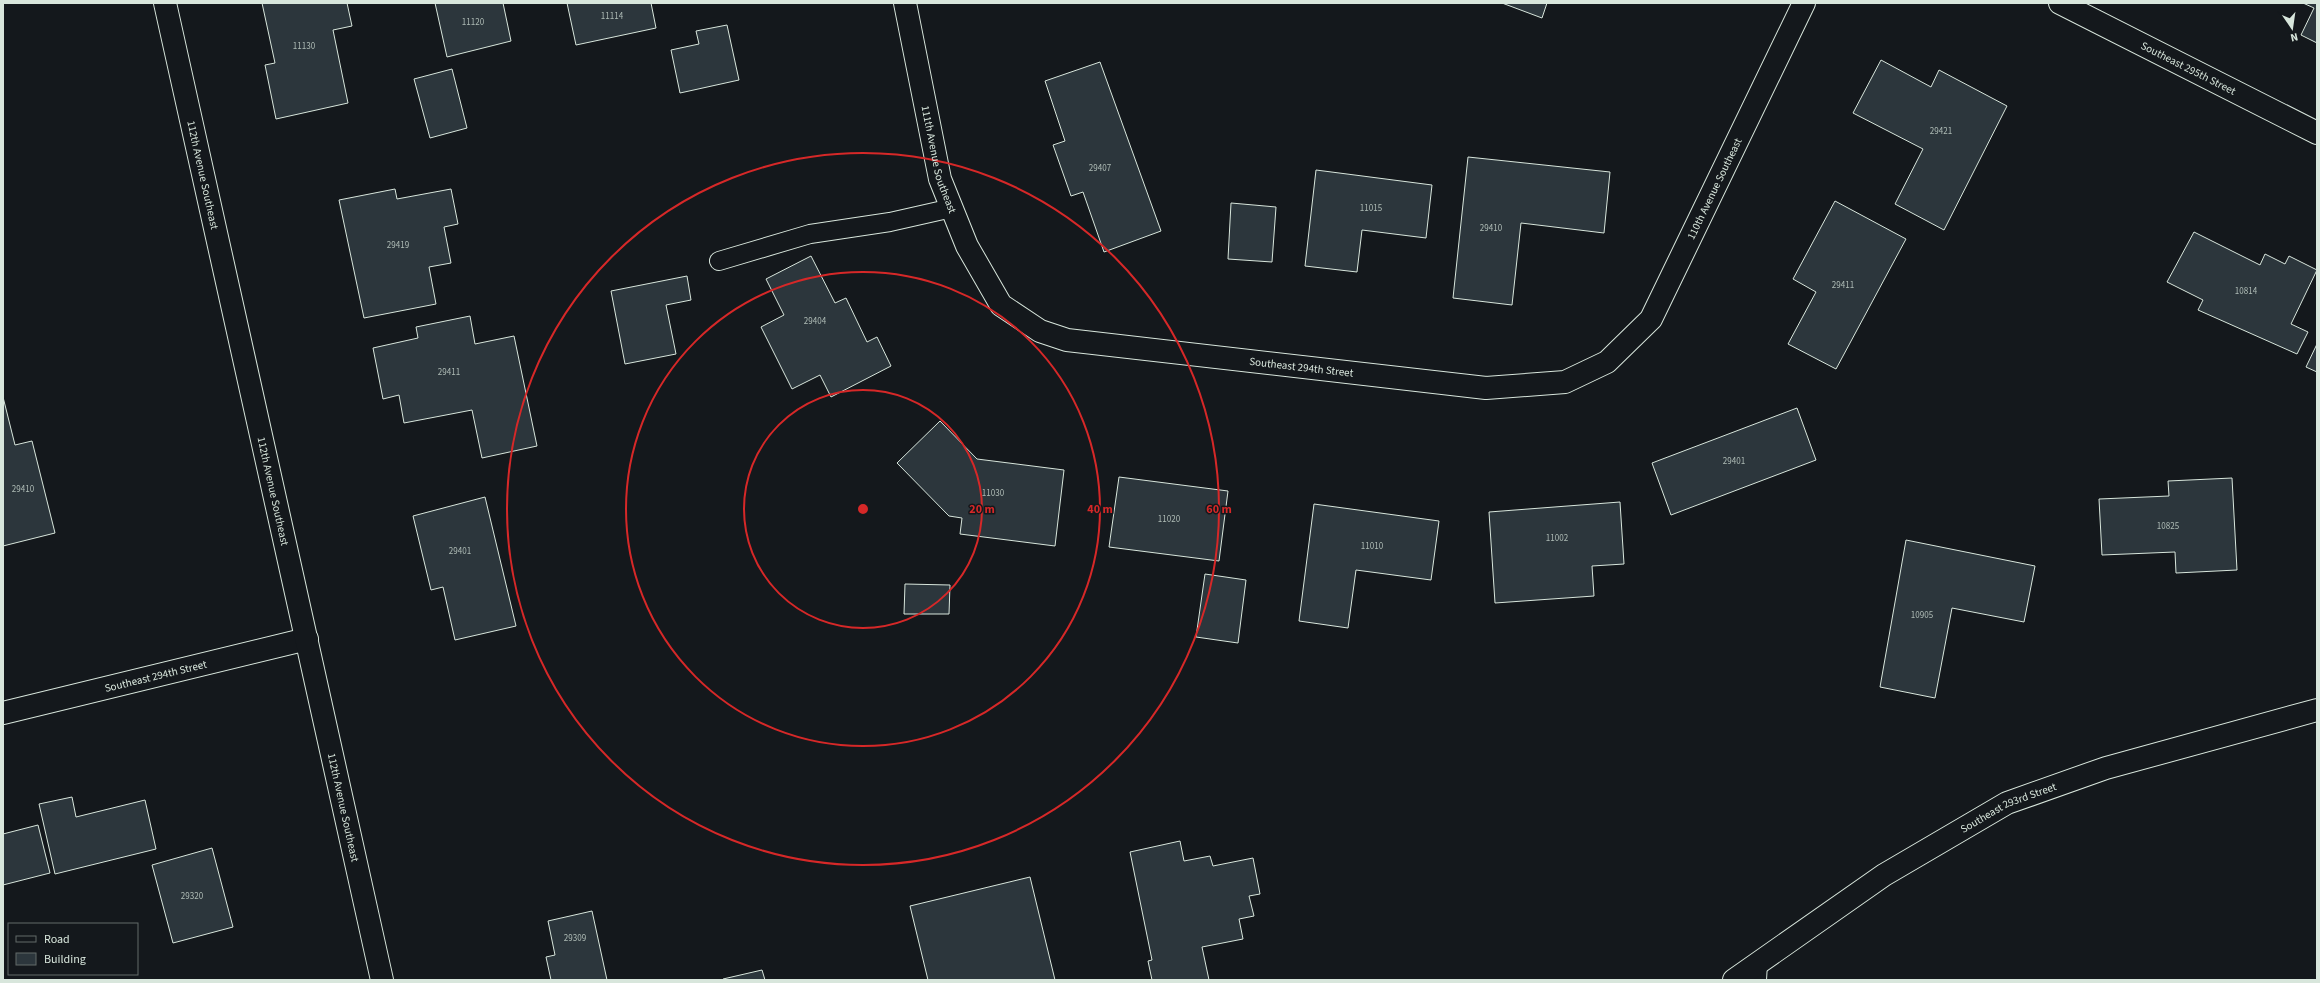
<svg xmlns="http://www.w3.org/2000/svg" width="2320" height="983" font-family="'Source Sans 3',sans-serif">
<rect width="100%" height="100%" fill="#14181c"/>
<g fill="#2c363c" stroke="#d8e6dc">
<path d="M262,3H347L352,26L333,30L348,103L276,119L265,65L275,63Z"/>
<path d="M435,3H503L511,41L447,57Z"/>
<path d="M567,3H651L656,28L576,45Z"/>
<path d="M1502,3H1547L1542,18Z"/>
<path d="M2303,3H2317V43L2301,35L2314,8Z"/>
<path d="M727,25L739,80L680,93L671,50L699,44L696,31Z"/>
<path d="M1881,60L1931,87L1939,70L2007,106L1944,230L1895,204L1923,149L1853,113Z"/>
<path d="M1100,62L1161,231L1104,252L1083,192L1071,196L1053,145L1065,141L1045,81Z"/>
<path d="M452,69L467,128L430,138L414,79Z"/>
<path d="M1468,157L1610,172L1604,233L1521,223L1512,305L1453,298Z"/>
<path d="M1316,170L1432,185L1426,238L1362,230L1357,272L1305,266Z"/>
<path d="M395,189L397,199L451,189L458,224L444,227L451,263L429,267L436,304L364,318L339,200Z"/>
<path d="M1835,201L1906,239L1836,369L1788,344L1816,292L1793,279Z"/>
<path d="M1231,203L1276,207L1272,262L1228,259Z"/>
<path d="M2194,232L2260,265L2265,254L2285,264L2289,256L2317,270L2291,324L2308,332L2297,354L2198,310L2203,300L2167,282Z"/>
<path d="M811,256L835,303L846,298L867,342L877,337L891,366L831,397L820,375L792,389L761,327L784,315L766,279Z"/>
<path d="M687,276L691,300L666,305L676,354L625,364L611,291Z"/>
<path d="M470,316L475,344L514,336L537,446L482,458L472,410L404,423L399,395L383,399L373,348L418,338L416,327Z"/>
<path d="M2317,344V372L2306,367Z"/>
<path d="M3,397L15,445L32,441L55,533L3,546Z"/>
<path d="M1797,408L1816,460L1671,515L1652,463Z"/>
<path d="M940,421L977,459L1064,470L1055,546L960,534L962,518L949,516L897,463Z"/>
<path d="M1119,477L1228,491L1219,561L1109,547Z"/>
<path d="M2232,478L2237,570L2176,573L2175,552L2102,555L2099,499L2169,496L2168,481Z"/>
<path d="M485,497L516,626L455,640L443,587L431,590L413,516Z"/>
<path d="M1620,502L1624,564L1592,566L1594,596L1495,603L1489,512Z"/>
<path d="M1314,504L1439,521L1431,580L1356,570L1348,628L1299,621Z"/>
<path d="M1906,540L2035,566L2024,622L1952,608L1935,698L1880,687Z"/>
<path d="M1205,574L1246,580L1238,643L1196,637Z"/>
<path d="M905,584L950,585L949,614H904Z"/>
<path d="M72,797L76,817L145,800L156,849L55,874L39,804Z"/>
<path d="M38,825L50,873L3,885V834Z"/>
<path d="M1180,841L1184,861L1210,856L1213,866L1253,858L1260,894L1249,896L1254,916L1239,919L1243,939L1202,947L1209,980H1152L1148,961L1152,960L1130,852Z"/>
<path d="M212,848L233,927L173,943L152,865Z"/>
<path d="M1030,877L1055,980H928L910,906Z"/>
<path d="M592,911L607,980H551L546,957L555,955L548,921Z"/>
<path d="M762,970L765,980H723V979Z"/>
</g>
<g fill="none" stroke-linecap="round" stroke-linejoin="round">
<defs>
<g id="lane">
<path d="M719,261L810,234L890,222L952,208"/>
<path d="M1757,980L1758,963"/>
</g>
<g id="street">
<path id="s1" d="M905,3L940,179L967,246L1001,305L1040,331L1067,340L1486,388L1565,382L1607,362L1651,319L1804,3"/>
<path id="s2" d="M2060,3L2317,133"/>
<path id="s3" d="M3,713L307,639"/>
<path id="s4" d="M1734,980L1884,875L2007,803L2106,768L2317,710"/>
</g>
<g id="secondary">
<path id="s5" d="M165,3L382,980"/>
</g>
</defs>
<use href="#lane" stroke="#d8e6dc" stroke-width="20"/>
<use href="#street" stroke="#d8e6dc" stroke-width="24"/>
<use href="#secondary" stroke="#d8e6dc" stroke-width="24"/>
<use href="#lane" stroke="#14181c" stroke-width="18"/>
<use href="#street" stroke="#14181c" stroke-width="22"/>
<use href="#secondary" stroke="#14181c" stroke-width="22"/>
</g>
<g fill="none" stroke="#d62828" stroke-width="2">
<circle cx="863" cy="509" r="119"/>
<circle cx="863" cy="509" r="237"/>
<circle cx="863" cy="509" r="356"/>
</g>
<g text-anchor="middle" stroke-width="3" stroke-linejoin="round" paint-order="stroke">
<g font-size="9" fill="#adbab4">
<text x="612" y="19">11114</text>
<text x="473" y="25">11120</text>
<text x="304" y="49">11130</text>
<text x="1941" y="134">29421</text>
<text x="1100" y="171">29407</text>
<text x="1371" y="211">11015</text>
<text x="1491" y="231">29410</text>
<text x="398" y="248">29419</text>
<text x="1843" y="288">29411</text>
<text x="2246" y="294">10814</text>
<text x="815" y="324">29404</text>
<text x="449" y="375">29411</text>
<text x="1734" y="464">29401</text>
<text x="23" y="492">29410</text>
<text x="993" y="496">11030</text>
<text x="1169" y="522">11020</text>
<text x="2168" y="529">10825</text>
<text x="1557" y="541">11002</text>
<text x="1372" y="549">11010</text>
<text x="460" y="554">29401</text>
<text x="1922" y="618">10905</text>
<text x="192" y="899">29320</text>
<text x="575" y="941">29309</text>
</g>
<g font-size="11" fill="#d8e6dc" stroke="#14181c">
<text dy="4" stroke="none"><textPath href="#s2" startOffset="144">Southeast 295th Street</textPath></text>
<text dy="4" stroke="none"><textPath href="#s1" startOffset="160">111th Avenue Southeast</textPath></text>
<text dy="4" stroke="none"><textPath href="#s5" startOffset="176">112th Avenue Southeast</textPath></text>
<text dy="4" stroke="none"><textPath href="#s1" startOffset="1149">110th Avenue Southeast</textPath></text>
<text dy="4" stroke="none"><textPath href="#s1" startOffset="631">Southeast 294th Street</textPath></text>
<text dy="4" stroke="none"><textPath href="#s5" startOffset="500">112th Avenue Southeast</textPath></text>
<text dy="4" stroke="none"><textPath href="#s3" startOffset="157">Southeast 294th Street</textPath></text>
<text dy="4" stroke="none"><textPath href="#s5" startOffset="824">112th Avenue Southeast</textPath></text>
<text dy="4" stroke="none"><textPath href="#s4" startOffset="325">Southeast 293rd Street</textPath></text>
</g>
</g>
<circle cx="863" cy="509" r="6" fill="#d62828" stroke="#14181c" stroke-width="2"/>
<g font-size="12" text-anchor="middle" font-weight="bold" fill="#d62828" stroke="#14181c" stroke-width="3" stroke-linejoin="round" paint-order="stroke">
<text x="982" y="513">20 m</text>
<text x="1100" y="513">40 m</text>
<text x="1219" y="513">60 m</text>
</g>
<rect width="2320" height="983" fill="none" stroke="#d8e6dc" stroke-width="8"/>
<rect x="8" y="923" width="130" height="52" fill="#14181c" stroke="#626a69"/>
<rect x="16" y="936" width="20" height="6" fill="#14181c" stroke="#626a69"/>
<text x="44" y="943" font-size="12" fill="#d8e6dc">Road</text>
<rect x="16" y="953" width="20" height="12" fill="#2c363c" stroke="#626a69"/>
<text x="44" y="963" font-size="12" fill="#d8e6dc">Building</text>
<g transform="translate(2292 28) rotate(167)" stroke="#14181c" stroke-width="3" paint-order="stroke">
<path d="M0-3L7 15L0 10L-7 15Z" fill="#d8e6dc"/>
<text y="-6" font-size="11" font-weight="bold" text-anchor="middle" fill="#d8e6dc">N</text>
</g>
</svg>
